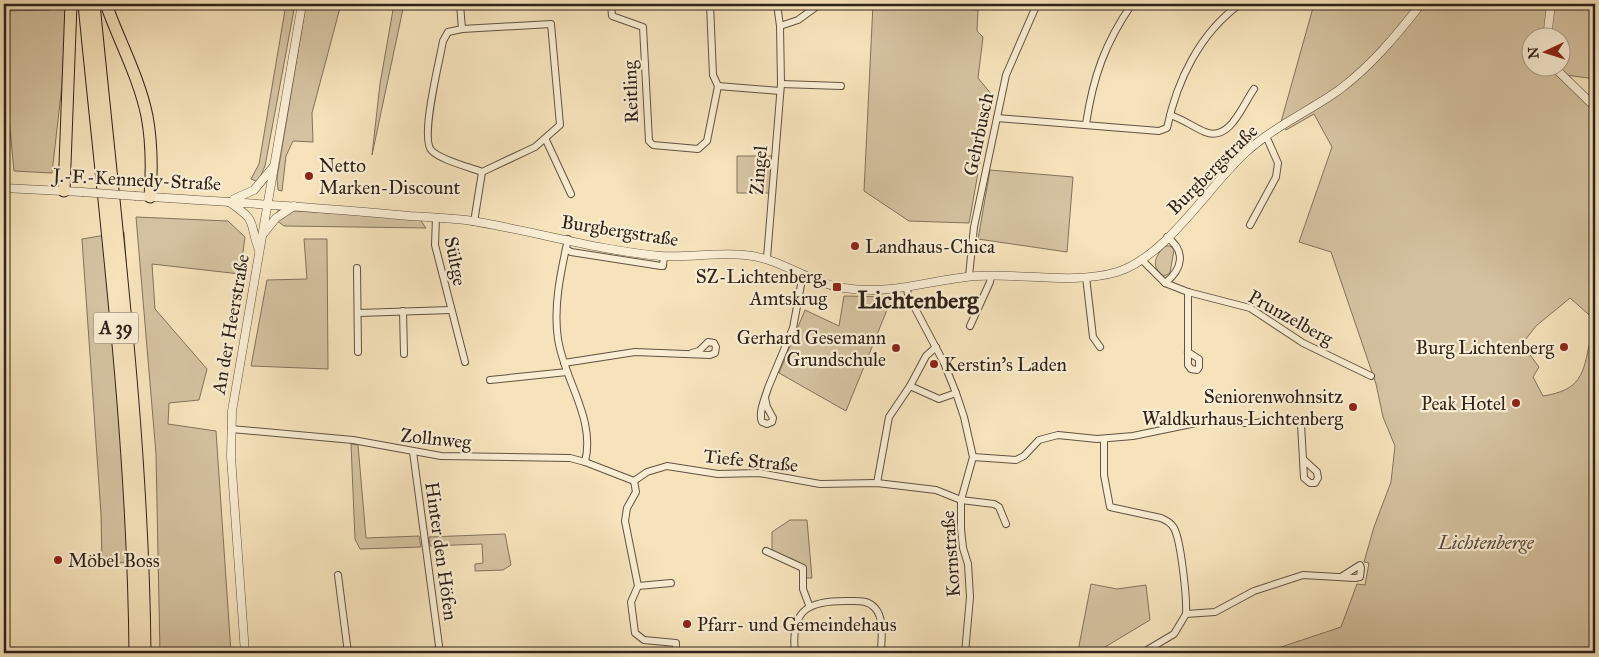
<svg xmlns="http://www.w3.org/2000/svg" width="1599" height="657" font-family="'IM FELL Great Primer',serif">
<rect width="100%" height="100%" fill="#f6e3bb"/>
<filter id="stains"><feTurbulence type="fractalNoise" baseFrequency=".004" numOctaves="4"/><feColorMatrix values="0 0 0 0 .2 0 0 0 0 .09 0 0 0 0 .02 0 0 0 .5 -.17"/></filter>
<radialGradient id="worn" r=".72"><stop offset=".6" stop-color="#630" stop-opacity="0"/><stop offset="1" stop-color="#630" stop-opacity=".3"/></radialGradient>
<g fill="#d4c2a0" stroke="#82725d" fill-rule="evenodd">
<path d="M49,4H66L62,85L52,173L14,171L4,66V11L50,10Z"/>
<path d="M286,4H295L265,166L258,182L251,179L259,164Z"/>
<path d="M306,4H341L312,113L313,142L293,141L286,156L282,191L278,190L277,178Z"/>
<path d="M394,4H404L372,155L380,84Z"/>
<path d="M873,4L978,10L977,31L983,37L978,78L992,95L969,223L909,221L864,191Z"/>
<path d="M1314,4H1595V79L1566,75L1595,103V320L1570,298L1536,326L1522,344L1539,367L1533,377L1543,396C1581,390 1583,375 1590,341L1595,344V653H1263L1341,627L1357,584L1365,585L1369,563L1364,562L1374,527L1391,482L1395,446L1383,417L1376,384L1331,252L1299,242L1332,147L1314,114L1286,130L1281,122ZM1532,38H1562V68H1532Z"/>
<path d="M737,156H773L769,193H737Z"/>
<path d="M990,170L1073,177L1067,252L978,239Z"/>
<path d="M278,210L419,218L426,228L284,226L276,220Z"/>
<path d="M136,217L228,221L245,237L240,274L152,264L155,309L207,369L199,400L169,403L168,424L216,431L231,653H160L156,454Z"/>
<path d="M124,232L147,561L102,564L101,514L82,239Z"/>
<path d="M304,239H327L328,369L251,366L267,280L307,279Z"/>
<path d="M1165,246H1170L1174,250L1170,273L1164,276C1150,267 1155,256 1165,246Z"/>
<path d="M844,296L896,297L902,302L898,310L889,305L846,411L779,373L805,310L839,326Z"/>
<path d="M351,444L358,445L366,538L419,536L421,547L360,549L355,539Z"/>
<path d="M790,520H807L812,578H806C805,559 788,558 772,552V532Z"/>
<path d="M505,534L511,565L503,570L475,571V564L483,563L482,544L430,546L429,537Z"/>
<path d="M1091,584L1117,589L1146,585L1150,620L1100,650L1078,651Z"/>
</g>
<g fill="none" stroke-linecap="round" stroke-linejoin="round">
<defs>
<g id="minor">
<path d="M460,4L462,29"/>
<path d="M611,4L612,16L643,27L649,141L653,145L698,149L707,141L718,86L713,75L710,4"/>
<path d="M780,26L798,20L820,4"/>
<path d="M781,84L841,86"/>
<path d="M718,86L780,91"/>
<path d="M1170,115C1183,119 1193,127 1205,132C1230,142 1242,106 1254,89"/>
<path d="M997,118L1159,131L1167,128C1177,80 1200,33 1240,4"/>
<path d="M1086,124C1093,77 1105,43 1132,4"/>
<path d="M546,140L571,194"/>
<path d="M436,217L435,245L465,362"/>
<path d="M474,222L482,172L535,147L560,125L551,24L462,29L448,32L443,41C440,60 419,140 432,151C441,160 469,167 482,172"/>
<path d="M1250,225L1276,177L1278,163L1266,136"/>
<path d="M568,239C561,271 553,306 558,339C564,380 596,419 585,462"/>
<path d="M566,249L571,252L661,266H663L664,256"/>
<path d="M767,258L781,84L780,26L777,4"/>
<path d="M1142,260L1165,283L1188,292L1250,308L1303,343L1371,376"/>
<path d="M357,268L358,352"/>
<path d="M969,276L974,227L1006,75L1037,4"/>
<path d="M1086,277L1093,337L1100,347"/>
<path d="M1165,283C1183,269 1186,251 1167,237"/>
<path d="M907,289L908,295L944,363L956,393L964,417L973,457L961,500V529L963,548L968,564L970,597L965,653"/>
<path d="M403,311L404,354"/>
<path d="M358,313L451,310"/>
<path d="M970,326L990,282L991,275"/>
<path d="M1188,352L1199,359V367L1197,370L1191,369L1188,365V292"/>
<path d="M564,363L635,352L710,355L715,353L716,347L714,343L708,342L699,351L692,353"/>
<path d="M490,380L567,372"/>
<path d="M910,386L939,399L956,393"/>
<path d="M765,398L767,407L773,418L772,422L767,424L762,422C758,413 765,398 768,388L793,328L803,274"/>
<path d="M231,429L353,440L441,456L570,458L585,462L634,481"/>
<path d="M1104,439V475L1110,507L1161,518C1167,521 1170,522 1174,528C1181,541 1187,598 1186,614"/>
<path d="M413,452L440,653"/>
<path d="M973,457L1016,460L1024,456L1039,440L1058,435L1097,439L1133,436L1196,423H1257L1271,420H1297L1301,424L1304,478L1310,483H1315L1318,478L1317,472L1304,460"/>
<path d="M634,481L647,472L667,466L718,474L759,473L820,484L877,483L936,490L961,500L994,504L999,507L1006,524"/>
<path d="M634,481L636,492L627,508L625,521L638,586L631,602L635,633L644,640L676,643V653"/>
<path d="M877,483L889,417L910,386L926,356L936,347"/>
<path d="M766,551L803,568V589L809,605"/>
<path d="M338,575L348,653"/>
<path d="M638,586L671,583"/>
<path d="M795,653C790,608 810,600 850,601C859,601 868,600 875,608C885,619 881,640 881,653"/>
<path d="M1142,653L1174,634L1186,614L1215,612L1254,591L1303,575L1355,578L1360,577L1361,568L1360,565L1341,577"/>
</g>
<g id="tertiary">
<path d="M1547,38L1551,4"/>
<path d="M1555,68L1595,107"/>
<path d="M4,188L82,192"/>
<path d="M136,196C227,202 319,207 410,216C429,217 447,218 466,220C531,230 595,250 660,256C688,258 717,252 745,255C781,258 809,283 844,288C891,296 932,279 977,276C1023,273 1073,285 1117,272C1166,257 1208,187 1245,153C1273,127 1308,112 1339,90C1371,66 1397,35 1421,4"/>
<path d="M234,199L254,190L274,166"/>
<path d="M229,202C259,222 248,221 259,250"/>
<path d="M264,233L276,218L294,206"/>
<path d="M245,653L231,457L232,411L302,4"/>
</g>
<g id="motorway">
<path d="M84,4C105,220 133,436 135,653"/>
<path d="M94,4C115,220 143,436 145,653"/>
<path d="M106,4C119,41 139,77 147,116C152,143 152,170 150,197"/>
<path d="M64,191L71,4"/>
</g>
</defs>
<use href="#minor" stroke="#615242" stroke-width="8"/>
<use href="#tertiary" stroke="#615242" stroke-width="9"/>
<use href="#motorway" stroke="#2f221a" stroke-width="13"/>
<use href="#minor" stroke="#f9edd3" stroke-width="6"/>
<use href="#tertiary" stroke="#f9edd3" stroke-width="8"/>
<use href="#motorway" stroke="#f6e3bb" stroke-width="11"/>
<defs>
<path id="tertiary-bridge" d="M82,192L136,196"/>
</defs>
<use href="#tertiary-bridge" stroke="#615242" stroke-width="9" stroke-linecap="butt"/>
<use href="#tertiary-bridge" stroke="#f9edd3" stroke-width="8"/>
</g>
<g fill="#8f2418" stroke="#f9edd3" stroke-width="2">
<circle cx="309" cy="176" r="5"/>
<circle cx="855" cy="246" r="5"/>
<rect x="832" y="282" width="10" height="10" rx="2.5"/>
<circle cx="1564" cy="347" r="5"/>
<circle cx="896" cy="348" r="5"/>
<circle cx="934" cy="364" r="5"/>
<circle cx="1516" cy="403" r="5"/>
<circle cx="1353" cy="407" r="5"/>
<circle cx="58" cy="560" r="5"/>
<circle cx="687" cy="624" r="5"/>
</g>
<g text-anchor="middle" stroke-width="4.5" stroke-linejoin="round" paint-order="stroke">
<rect fill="#f9edd3" stroke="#6c5f52" stroke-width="1" x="93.5" y="312.5" width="45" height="31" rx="4"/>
<g font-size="18" font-weight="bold" fill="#2f221a">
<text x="116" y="334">A 39</text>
</g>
<g font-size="19" fill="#2f221a" stroke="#f9edd3">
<text transform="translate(630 92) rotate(-92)" y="7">Reitling</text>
<text transform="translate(978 134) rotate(-78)" y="7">Gehrbusch</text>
<text transform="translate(1212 169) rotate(-45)" y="7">Burgbergstraße</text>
<text transform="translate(758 170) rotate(-85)" y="7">Zingel</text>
<text transform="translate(137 179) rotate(3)" y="7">J.-F.-Kennedy-Straße</text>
<text transform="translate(620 230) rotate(9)" y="7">Burgbergstraße</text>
<text transform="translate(456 261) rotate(79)" y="7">Sültge</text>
<text transform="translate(1291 317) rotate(29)" y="7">Prunzelberg</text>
<text transform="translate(230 324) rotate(-80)" y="7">An der Heerstraße</text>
<text transform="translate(436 438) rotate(6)" y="7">Zollnweg</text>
<text transform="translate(751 460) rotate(6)" y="7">Tiefe Straße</text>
<text transform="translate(442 551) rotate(82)" y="7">Hinter den Höfen</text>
<text transform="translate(950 554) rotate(-94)" y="7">Kornstraße</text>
</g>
<g font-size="19" fill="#2f221a" stroke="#f9edd3" text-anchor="start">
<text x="319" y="172">Netto<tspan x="319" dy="22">Marken-Discount</tspan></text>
<text x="865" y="253">Landhaus-Chica</text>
<text x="827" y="283" text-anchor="end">SZ-Lichtenberg,<tspan x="827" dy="22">Amtskrug</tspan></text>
<text x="886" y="344" text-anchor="end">Gerhard Gesemann<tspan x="886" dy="22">Grundschule</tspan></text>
<text x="1554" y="354" text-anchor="end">Burg Lichtenberg</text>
<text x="944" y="371">Kerstin's Laden</text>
<text x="1343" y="403" text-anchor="end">Seniorenwohnsitz<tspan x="1343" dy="22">Waldkurhaus Lichtenberg</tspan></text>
<text x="1506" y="410" text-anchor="end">Peak Hotel</text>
<text x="68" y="567">Möbel Boss</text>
<text x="697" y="631">Pfarr- und Gemeindehaus</text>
</g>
<g font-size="19" font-style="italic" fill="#584a3c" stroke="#f9edd3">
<text x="1486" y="549">Lichtenberge</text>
</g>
<g font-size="24" font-weight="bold" fill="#2f221a" stroke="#f9edd3">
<text x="918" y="308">Lichtenberg</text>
</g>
</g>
<rect width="1599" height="657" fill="none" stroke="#f6e3bb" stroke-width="20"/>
<rect x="5" y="5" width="1589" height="647" fill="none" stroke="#2f221a" stroke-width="2.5"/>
<rect x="10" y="10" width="1579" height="637" fill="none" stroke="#2f221a"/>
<g transform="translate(1546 52) rotate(266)"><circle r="24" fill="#f9edd3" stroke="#a89c89"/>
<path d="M0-4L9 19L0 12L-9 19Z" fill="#8f2418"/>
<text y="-8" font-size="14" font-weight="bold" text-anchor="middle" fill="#2f221a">N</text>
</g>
<rect width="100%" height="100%" filter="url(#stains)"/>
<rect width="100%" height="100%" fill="url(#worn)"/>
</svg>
